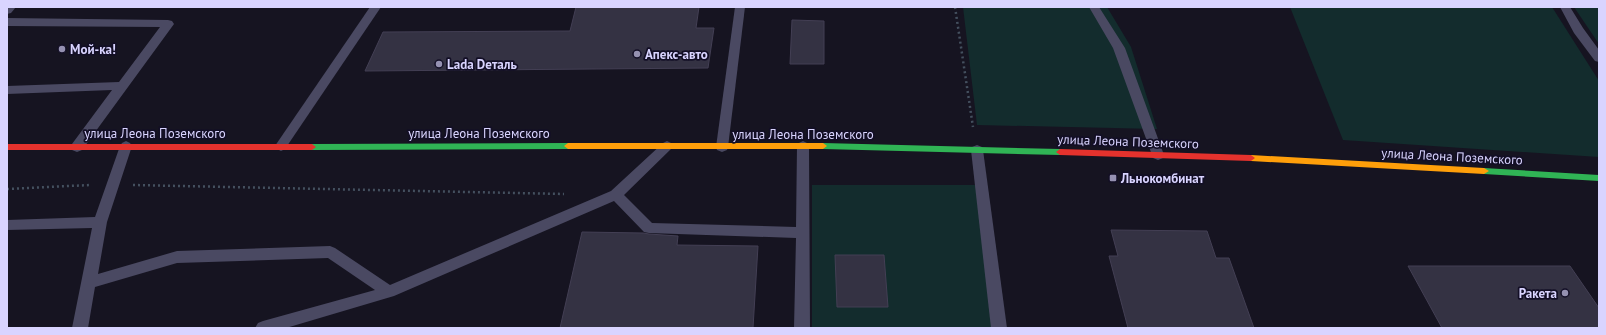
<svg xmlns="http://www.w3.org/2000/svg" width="1606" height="335" font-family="'PT Sans',sans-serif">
<rect width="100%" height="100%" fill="#161421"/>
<g fill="#132c2d">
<path d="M963,7H1107L1131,47L1157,129L977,125Z"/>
<path d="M1290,7H1552L1599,81V157L1343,140Z"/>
<path d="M1574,7H1599V44Z"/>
<path d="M812,185H978L1002,328H812Z"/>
</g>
<g fill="#343243" stroke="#433f54">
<path d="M576,7H699L696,28H714L708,68L365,71L383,32L570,31Z"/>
<path d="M792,20L824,21V64H790Z"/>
<path d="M1111,230L1207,231L1216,258H1229L1254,328H1128L1109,256H1118Z"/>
<path d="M582,232L643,233L649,234L678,236L677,245L758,246L753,328H560Z"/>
<path d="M835,255H884L888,307H837Z"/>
<path d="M1408,266H1570L1599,308V328H1442Z"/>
</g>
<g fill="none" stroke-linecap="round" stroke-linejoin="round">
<g stroke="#44505f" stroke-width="2.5" stroke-dasharray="2 3" stroke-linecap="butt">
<path d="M955,7L973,127"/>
<path d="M133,185L564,194"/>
<path d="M7,189L90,185"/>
</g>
<g fill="#4a4962" fill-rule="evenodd">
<path d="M7,7H16L11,13L7,14Z"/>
<path d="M370,7H381L285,149L281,151L277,149L275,146L277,143Z"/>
<path d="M735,7H745L728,147L727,150L722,152L717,150L716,147Z"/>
<path d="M1089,7H1099L1125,48L1164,155L1163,158L1158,160L1153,158L1152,155L1113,48Z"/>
<path d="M1560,7H1570L1583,28L1599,50V62L1595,61L1574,33Z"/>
<path d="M7,18L168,20L172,21L174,24L82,150L77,152L72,150L71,147L72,144L112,90L7,94V86L119,82L160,27L7,26Z"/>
<path d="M126,141L130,143L132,146L107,222L98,274L177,251L330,246L335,248L390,285L611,191L663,143L667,141L671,143L673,146L671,149L624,195L652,223L796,227L797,146L799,143L803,141L807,143L809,146L810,328H794L796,238L649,233L644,232L614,201L394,296L286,328H255L258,323L263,321L375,290L328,258L177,263L95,287L88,328H72L92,228L7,230V220L95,217L120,146L122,143Z"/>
<path d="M977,145L982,147L983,150L1007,328H991L971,150L972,147Z"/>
</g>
<g fill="#30b455" fill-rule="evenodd">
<path d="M568,143L572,146L568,149L312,150L308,147L312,144Z"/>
<path d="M823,143L1060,149L1064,152L1060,155L823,149L819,146Z"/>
<path d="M1484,168L1599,175V181L1484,174L1479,171Z"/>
</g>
<g fill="#ff9f0a" fill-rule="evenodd">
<path d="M568,143H823L827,146L823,149H568L564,146Z"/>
<path d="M1251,155L1484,168L1489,171L1484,174L1251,161L1247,158Z"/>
</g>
<g fill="#e5322d" fill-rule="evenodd">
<path d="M7,144H312L316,147L312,150H7Z"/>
<path d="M1060,149L1251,155L1255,158L1251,161L1060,155L1056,152Z"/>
</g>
</g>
<g fill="#9591b1" stroke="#130f26" stroke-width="1.5">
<circle cx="62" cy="49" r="4"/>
<circle cx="637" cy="54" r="4"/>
<circle cx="439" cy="64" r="4"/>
<rect x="1109" y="174" width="8" height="8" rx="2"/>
<circle cx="1565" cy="293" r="4"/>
</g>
<g text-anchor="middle" stroke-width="3.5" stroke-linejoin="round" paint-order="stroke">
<g font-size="13" font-weight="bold" fill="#d9d4ff" stroke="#130f26" text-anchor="start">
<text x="70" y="54">Мой-ка!</text>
<text x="645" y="59">Апекс-авто</text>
<text x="447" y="69">Lada Dеталь</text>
<text x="1121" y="183">Льнокомбинат</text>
<text x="1557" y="298" text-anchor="end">Ракета</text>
</g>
<g font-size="13" fill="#d9d4ff" stroke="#130f26">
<text x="155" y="138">улица Леона Поземского</text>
<text x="479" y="138">улица Леона Поземского</text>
<text x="803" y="139">улица Леона Поземского</text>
<text transform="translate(1128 141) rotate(2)" y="5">улица Леона Поземского</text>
<text transform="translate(1452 156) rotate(3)" y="5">улица Леона Поземского</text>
</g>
</g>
<rect width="1606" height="335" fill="none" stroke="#d9d4ff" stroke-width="16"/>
</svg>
